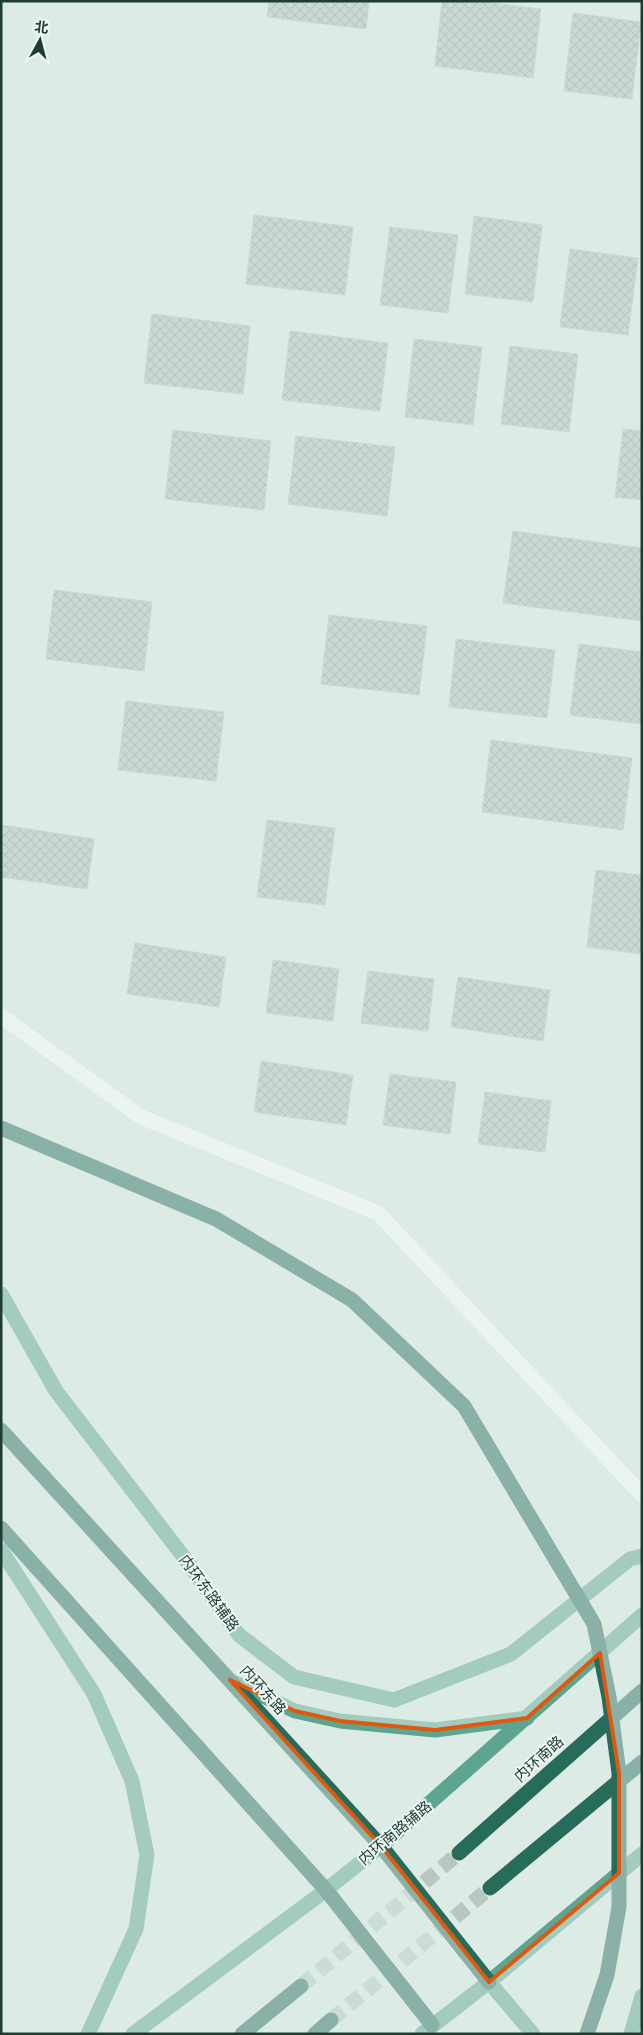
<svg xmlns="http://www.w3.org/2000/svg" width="643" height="2035" font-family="'Titillium Web','Noto Sans SC',sans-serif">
<defs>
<pattern id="building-cross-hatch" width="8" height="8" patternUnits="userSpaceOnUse" patternTransform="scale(1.25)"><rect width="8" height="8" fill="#b3c6bd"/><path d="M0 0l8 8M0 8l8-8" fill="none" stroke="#91a29a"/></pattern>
</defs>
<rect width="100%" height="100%" fill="#ddebe5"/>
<g fill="url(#building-cross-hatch)" stroke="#afc5bb">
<path d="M269,1H369L366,29L267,17Z"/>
<path d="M442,1H476L541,9L533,78L435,66Z"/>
<path d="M573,13L641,22L632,99L564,91Z"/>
<path d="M254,215L353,227L345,295L246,284Z"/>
<path d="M474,216L542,225L533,302L465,294Z"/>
<path d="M390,227L458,235L448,313L380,305Z"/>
<path d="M570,249L638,258L628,335L560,327Z"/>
<path d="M152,314L250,326L243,394L144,383Z"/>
<path d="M290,331L388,343L380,411L282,400Z"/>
<path d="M414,339L482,347L473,425L405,417Z"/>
<path d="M510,346L578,354L569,432L501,424Z"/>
<path d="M623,429L642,431V500L615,497Z"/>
<path d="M173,430L271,441L264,510L165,499Z"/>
<path d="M296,436L395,447L387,516L288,504Z"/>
<path d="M513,531L642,548V621L503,603Z"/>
<path d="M54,590L152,602L144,671L46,659Z"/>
<path d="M329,615L427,626L419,695L321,684Z"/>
<path d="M456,639L555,650L547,718L449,707Z"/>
<path d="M579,644L642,652V724L570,715Z"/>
<path d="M126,701L224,712L216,781L118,770Z"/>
<path d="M491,740L632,758L623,830L482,812Z"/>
<path d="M267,820L335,828L325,905L257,897Z"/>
<path d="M2,825L94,839L87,889L1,877Z"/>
<path d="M596,870L642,875V954L587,947Z"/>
<path d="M135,943L226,957L219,1007L127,994Z"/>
<path d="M273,960L339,969L333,1021L266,1013Z"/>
<path d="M368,971L434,979L428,1031L361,1023Z"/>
<path d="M458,977L550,990L543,1041L451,1027Z"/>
<path d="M261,1061L353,1075L346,1125L254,1112Z"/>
<path d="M390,1074L456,1082L450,1134L383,1125Z"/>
<path d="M485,1092L551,1101L545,1152L478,1144Z"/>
</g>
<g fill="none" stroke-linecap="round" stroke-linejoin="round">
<g stroke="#b7c8c1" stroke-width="15" stroke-dasharray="15 8" stroke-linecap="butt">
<path d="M301,1986L459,1853"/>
<path d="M331,2020L490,1888"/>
</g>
<path stroke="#fff" stroke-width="15" d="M1,1016L141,1117L378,1213L642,1495"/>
<g stroke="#5da591" stroke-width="15">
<path d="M1,1294L56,1391L183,1556L239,1635L294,1677L394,1700L511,1654L630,1559L642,1556"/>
<path d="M1,1550L94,1694L132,1781L147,1855L136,1929L88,2034"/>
<path d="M231,1681L295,1711L340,1721L435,1730L527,1718"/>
<path d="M489,1982L533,2034"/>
<path d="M133,2034L326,1890L381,1846L642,1615"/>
<path d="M422,2034L489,1982L642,1854"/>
<path d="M631,2034L642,1996"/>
</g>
<g stroke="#276b5b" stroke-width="15">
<path d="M1,1128L216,1219L352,1300L464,1406L594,1624L609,1697L619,1773V1907L607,1975L587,2034"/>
<path d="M1,1430L381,1846L489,1982"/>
<path d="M1,1528L326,1890L432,2025"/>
<path d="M459,1853L642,1691"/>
<path d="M490,1888L642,1762"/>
<path d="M242,2034L301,1986"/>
<path d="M315,2034L331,2020"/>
</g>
</g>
<path d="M0 0H643V2035H0ZM600,1653L619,1773V1873L489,1982L381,1846L230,1680L295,1711L340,1721L435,1730L527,1718Z" fill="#ddebe5" fill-opacity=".55" fill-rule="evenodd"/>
<path fill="none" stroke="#de580e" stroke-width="4" stroke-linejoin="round" d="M600,1653L619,1773V1873L489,1982L381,1846L230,1680L295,1711L340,1721L435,1730L527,1718Z"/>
<g text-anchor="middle" stroke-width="4" stroke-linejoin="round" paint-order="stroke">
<g font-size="15" fill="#1e3c33" stroke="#eef7f2">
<text transform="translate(209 1593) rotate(54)" y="5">内环东路辅路</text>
<text transform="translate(263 1690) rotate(48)" y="5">内环东路</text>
<text transform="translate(539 1759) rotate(-42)" y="5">内环南路</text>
<text transform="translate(395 1833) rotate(-40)" y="5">内环南路辅路</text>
</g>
</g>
<rect width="643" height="2035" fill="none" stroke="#1e3c33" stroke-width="5"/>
<g transform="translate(40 40) rotate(7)" stroke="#eef7f2" stroke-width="4" paint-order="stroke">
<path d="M0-4L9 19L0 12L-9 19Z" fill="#1e3c33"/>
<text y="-8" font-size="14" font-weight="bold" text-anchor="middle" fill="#1e3c33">北</text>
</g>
</svg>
